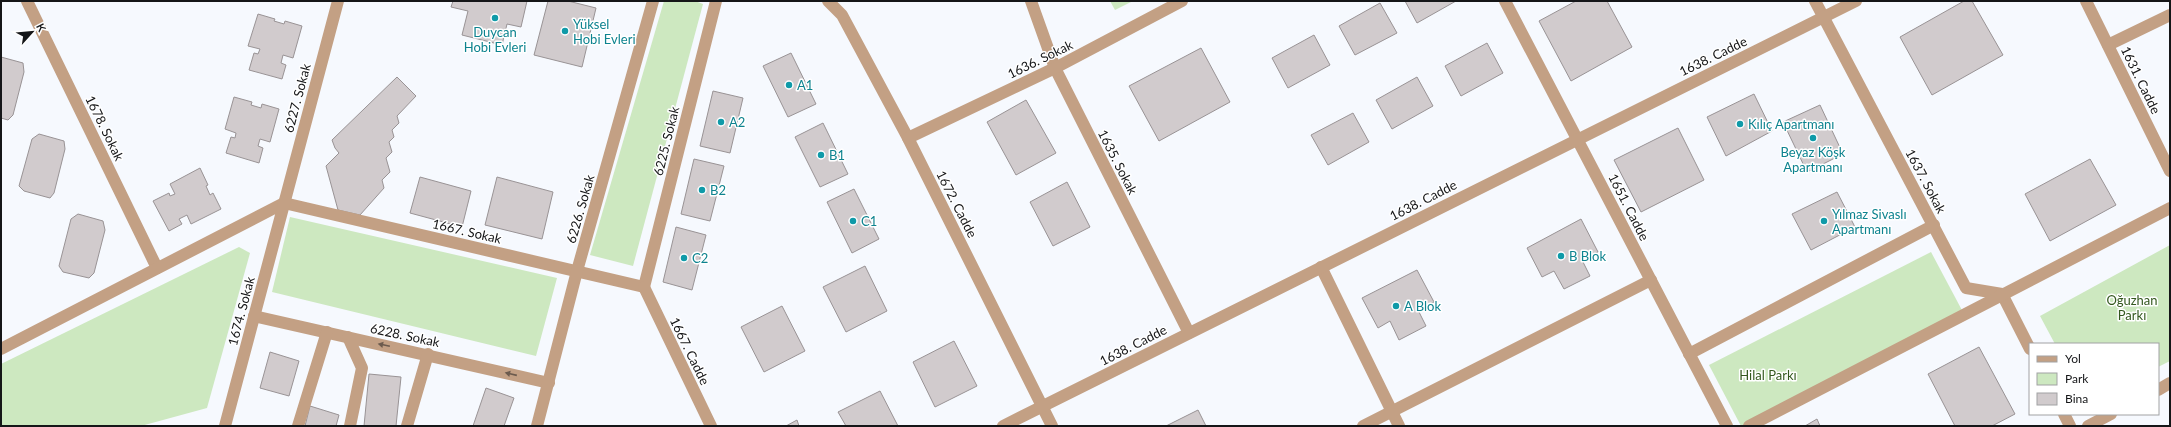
<svg xmlns="http://www.w3.org/2000/svg" width="2171" height="427" font-family="Lato,sans-serif">
<rect width="100%" height="100%" fill="#f6f9fe"/>
<g fill="#cde8c0">
<path d="M664,1H695L703,4L633,266L590,255Z"/>
<path d="M1110,1H1133L1115,10Z"/>
<path d="M290,217L557,278L536,356L272,292Z"/>
<path d="M2170,245V361L2158,367V344H2055L2040,316Z"/>
<path d="M239,247L250,253L207,408L141,426H1V364Z"/>
<path d="M1931,252L1964,314L1749,426H1741L1709,365Z"/>
</g>
<g fill="#d1cbcd" stroke="#999395">
<path d="M453,1H527L521,27L507,24L502,45L462,35L468,11L451,7Z"/>
<path d="M548,1H568L596,8L582,67L534,55Z"/>
<path d="M1405,1H1456L1417,23Z"/>
<path d="M1576,1H1607L1632,47L1571,81L1539,21Z"/>
<path d="M1964,1H1972L2003,55L1932,95L1900,37Z"/>
<path d="M1380,3L1397,33L1355,55L1339,26Z"/>
<path d="M258,14L275,19L274,21L284,24L285,21L302,26L293,58L283,55L281,63L286,65L282,79L249,70L254,53L258,54L260,49L248,46Z"/>
<path d="M1314,35L1330,65L1288,88L1272,58Z"/>
<path d="M1487,43L1503,73L1461,96L1445,66Z"/>
<path d="M1201,48L1230,102L1159,141L1129,86Z"/>
<path d="M791,53L816,104L788,117L763,66Z"/>
<path d="M1,57L23,63L24,72L13,115L8,120L1,118Z"/>
<path d="M397,77L416,96L397,116L399,123L392,130L394,137L389,142L392,152L386,158L390,172L382,180L384,188L360,215L338,210L326,166L339,153L335,148L332,140Z"/>
<path d="M1417,77L1433,106L1392,129L1376,100Z"/>
<path d="M713,91L743,98L730,153L700,146Z"/>
<path d="M1754,94L1772,131L1726,156L1707,117Z"/>
<path d="M234,97L252,102L251,105L261,108L262,104L279,109L270,142L260,139L258,146L263,148L259,163L226,153L231,137L235,138L236,133L225,129Z"/>
<path d="M1026,100L1056,153L1016,175L987,122Z"/>
<path d="M1820,105L1843,154L1807,172L1783,122Z"/>
<path d="M1353,113L1369,142L1328,165L1311,135Z"/>
<path d="M823,123L848,174L820,187L795,137Z"/>
<path d="M1678,128L1704,180L1641,212L1614,160Z"/>
<path d="M39,134L64,141L65,149L54,193L50,198L24,191L19,186L32,139Z"/>
<path d="M694,159L724,166L710,221L681,214Z"/>
<path d="M2090,159L2116,205L2050,241L2025,194Z"/>
<path d="M200,168L208,185L206,186L210,195L213,193L221,209L191,224L187,215L179,219L182,224L169,231L153,201L169,193L170,196L175,194L170,184Z"/>
<path d="M420,177L471,191L462,227L410,213Z"/>
<path d="M497,177L553,192L542,239L485,225Z"/>
<path d="M1067,182L1090,227L1053,246L1030,202Z"/>
<path d="M854,189L879,239L852,253L827,202Z"/>
<path d="M1837,192L1855,227L1811,250L1792,214Z"/>
<path d="M78,214L103,221L105,230L94,273L89,278L63,272L59,266L71,219Z"/>
<path d="M1581,219L1598,252L1582,260L1590,276L1564,289L1554,271L1542,277L1527,248Z"/>
<path d="M676,227L706,235L692,290L663,282Z"/>
<path d="M865,266L887,311L846,332L823,287Z"/>
<path d="M1417,270L1434,302L1418,310L1426,326L1399,340L1390,321L1378,328L1362,298Z"/>
<path d="M782,306L805,351L764,372L741,327Z"/>
<path d="M954,341L977,386L935,407L913,362Z"/>
<path d="M1979,347L2015,414L1992,426H1955L1928,374Z"/>
<path d="M270,352L299,361L289,396L260,388Z"/>
<path d="M369,374L401,377L396,426H364Z"/>
<path d="M486,388L514,398L504,426H473Z"/>
<path d="M880,391L898,426H846L838,412Z"/>
<path d="M310,406L339,415L336,426H305Z"/>
<path d="M1198,410L1206,426H1166Z"/>
<path d="M1817,419L1820,426H1805Z"/>
<path d="M797,420L799,426H786Z"/>
</g>
<g fill="none" stroke-linecap="round" stroke-linejoin="round">
<g stroke="#c3a084" stroke-width="12">
<path d="M27,1L157,268"/>
<path d="M828,1L842,15L908,138L1052,426"/>
<path d="M1031,1L1055,68L1189,333"/>
<path d="M1505,1L1727,426"/>
<path d="M1815,1L1966,288L2002,294L2030,349"/>
<path d="M2086,1L2170,171"/>
<path d="M2108,45L2170,15"/>
<path d="M908,138L1055,68L1182,1"/>
<path d="M284,203L644,287"/>
<path d="M1321,267L1399,426"/>
<path d="M644,287L716,1"/>
<path d="M644,287L711,426"/>
<path d="M254,316L549,383"/>
<path d="M348,337L362,368L350,426"/>
<path d="M1,349L284,203"/>
<path d="M1689,354L1934,225"/>
<path d="M2158,390L2170,383"/>
<path d="M2064,414L2070,426"/>
<path d="M225,426L338,1"/>
<path d="M298,426L327,332"/>
<path d="M407,426L428,354"/>
<path d="M537,426L577,271L653,1"/>
<path d="M1003,426L1856,1"/>
<path d="M1363,426L1651,280"/>
<path d="M1749,426L2170,208"/>
<path d="M2088,426L2111,414"/>
</g>
</g>
<defs><path id="oneway-solid" d="M-6-.8H1V-3.2L6.5 0L1 3.2V.8H-6Z"/></defs>
<g fill="#6c5b4e">
<use href="#oneway-solid" transform="translate(384 345) rotate(-168)"/>
<use href="#oneway-solid" transform="translate(511 374) rotate(-167)"/>
</g>
<g fill="#0f9aa8" stroke="#fff" stroke-width="1.5">
<circle cx="495" cy="18" r="4"/>
<circle cx="565" cy="31" r="4"/>
<circle cx="789" cy="85" r="4"/>
<circle cx="721" cy="122" r="4"/>
<circle cx="1740" cy="124" r="4"/>
<circle cx="1813" cy="138" r="4"/>
<circle cx="821" cy="155" r="4"/>
<circle cx="702" cy="190" r="4"/>
<circle cx="853" cy="221" r="4"/>
<circle cx="1824" cy="221" r="4"/>
<circle cx="1561" cy="256" r="4"/>
<circle cx="684" cy="258" r="4"/>
<circle cx="1396" cy="306" r="4"/>
</g>
<g text-anchor="middle" stroke-width="3" stroke-linejoin="round" paint-order="stroke">
<g font-size="13" fill="#0d838f" stroke="#fff" text-anchor="start">
<text x="573" y="29">Yüksel<tspan x="573" dy="15">Hobi Evleri</tspan></text>
<text x="495" y="37" text-anchor="middle">Duycan<tspan x="495" dy="15">Hobi Evleri</tspan></text>
<text x="797" y="90">A1</text>
<text x="729" y="127">A2</text>
<text x="1748" y="129">Kılıç Apartmanı</text>
<text x="1813" y="157" text-anchor="middle">Beyaz Köşk<tspan x="1813" dy="15">Apartmanı</tspan></text>
<text x="829" y="160">B1</text>
<text x="710" y="195">B2</text>
<text x="1832" y="219">Yılmaz Sivaslı<tspan x="1832" dy="15">Apartmanı</tspan></text>
<text x="861" y="226">C1</text>
<text x="1569" y="261">B Blok</text>
<text x="692" y="263">C2</text>
<text x="1404" y="311">A Blok</text>
</g>
<g font-size="13" fill="#151618" stroke="#fff">
<text transform="translate(1713 56) rotate(-26)" y="5">1638. Cadde</text>
<text transform="translate(1040 59) rotate(-26)" y="5">1636. Sokak</text>
<text transform="translate(2141 80) rotate(64)" y="5">1631. Cadde</text>
<text transform="translate(297 98) rotate(-75)" y="5">6227. Sokak</text>
<text transform="translate(105 128) rotate(64)" y="5">1678. Sokak</text>
<text transform="translate(666 141) rotate(-76)" y="5">6225. Sokak</text>
<text transform="translate(1118 162) rotate(63)" y="5">1635. Sokak</text>
<text transform="translate(1926 181) rotate(62)" y="5">1637. Sokak</text>
<text transform="translate(1423 200) rotate(-27)" y="5">1638. Cadde</text>
<text transform="translate(957 204) rotate(63)" y="5">1672. Cadde</text>
<text transform="translate(1629 207) rotate(63)" y="5">1651. Cadde</text>
<text transform="translate(580 209) rotate(-74)" y="5">6226. Sokak</text>
<text transform="translate(467 231) rotate(13)" y="5">1667. Sokak</text>
<text transform="translate(241 311) rotate(-75)" y="5">1674. Sokak</text>
<text transform="translate(405 335) rotate(12)" y="5">6228. Sokak</text>
<text transform="translate(1133 345) rotate(-27)" y="5">1638. Cadde</text>
<text transform="translate(690 351) rotate(64)" y="5">1667. Cadde</text>
</g>
<g font-size="13" fill="#33581e" stroke="#fff">
<text x="2132" y="305">Oğuzhan<tspan x="2132" dy="15">Parkı</tspan></text>
<text x="1768" y="380">Hilal Parkı</text>
</g>
</g>
<rect width="2171" height="427" fill="none" stroke="#151618" stroke-width="4"/>
<rect x="2029" y="343" width="130" height="72" fill="#ffffff" stroke="#a1a2a3"/>
<rect x="2037" y="356" width="20" height="6" fill="#c3a084" stroke="#a1a2a3"/>
<text x="2065" y="363" font-size="12" fill="#151618">Yol</text>
<rect x="2037" y="373" width="20" height="12" fill="#cde8c0" stroke="#a1a2a3"/>
<text x="2065" y="383" font-size="12" fill="#151618">Park</text>
<rect x="2037" y="393" width="20" height="12" fill="#d1cbcd" stroke="#a1a2a3"/>
<text x="2065" y="403" font-size="12" fill="#151618">Bina</text>
<g transform="translate(32 32) rotate(63)" stroke="#ffffff" stroke-width="3" paint-order="stroke">
<path d="M0-3L7 15L0 10L-7 15Z" fill="#151618"/>
<text y="-6" font-size="11" font-weight="bold" text-anchor="middle" fill="#151618">K</text>
</g>
</svg>
